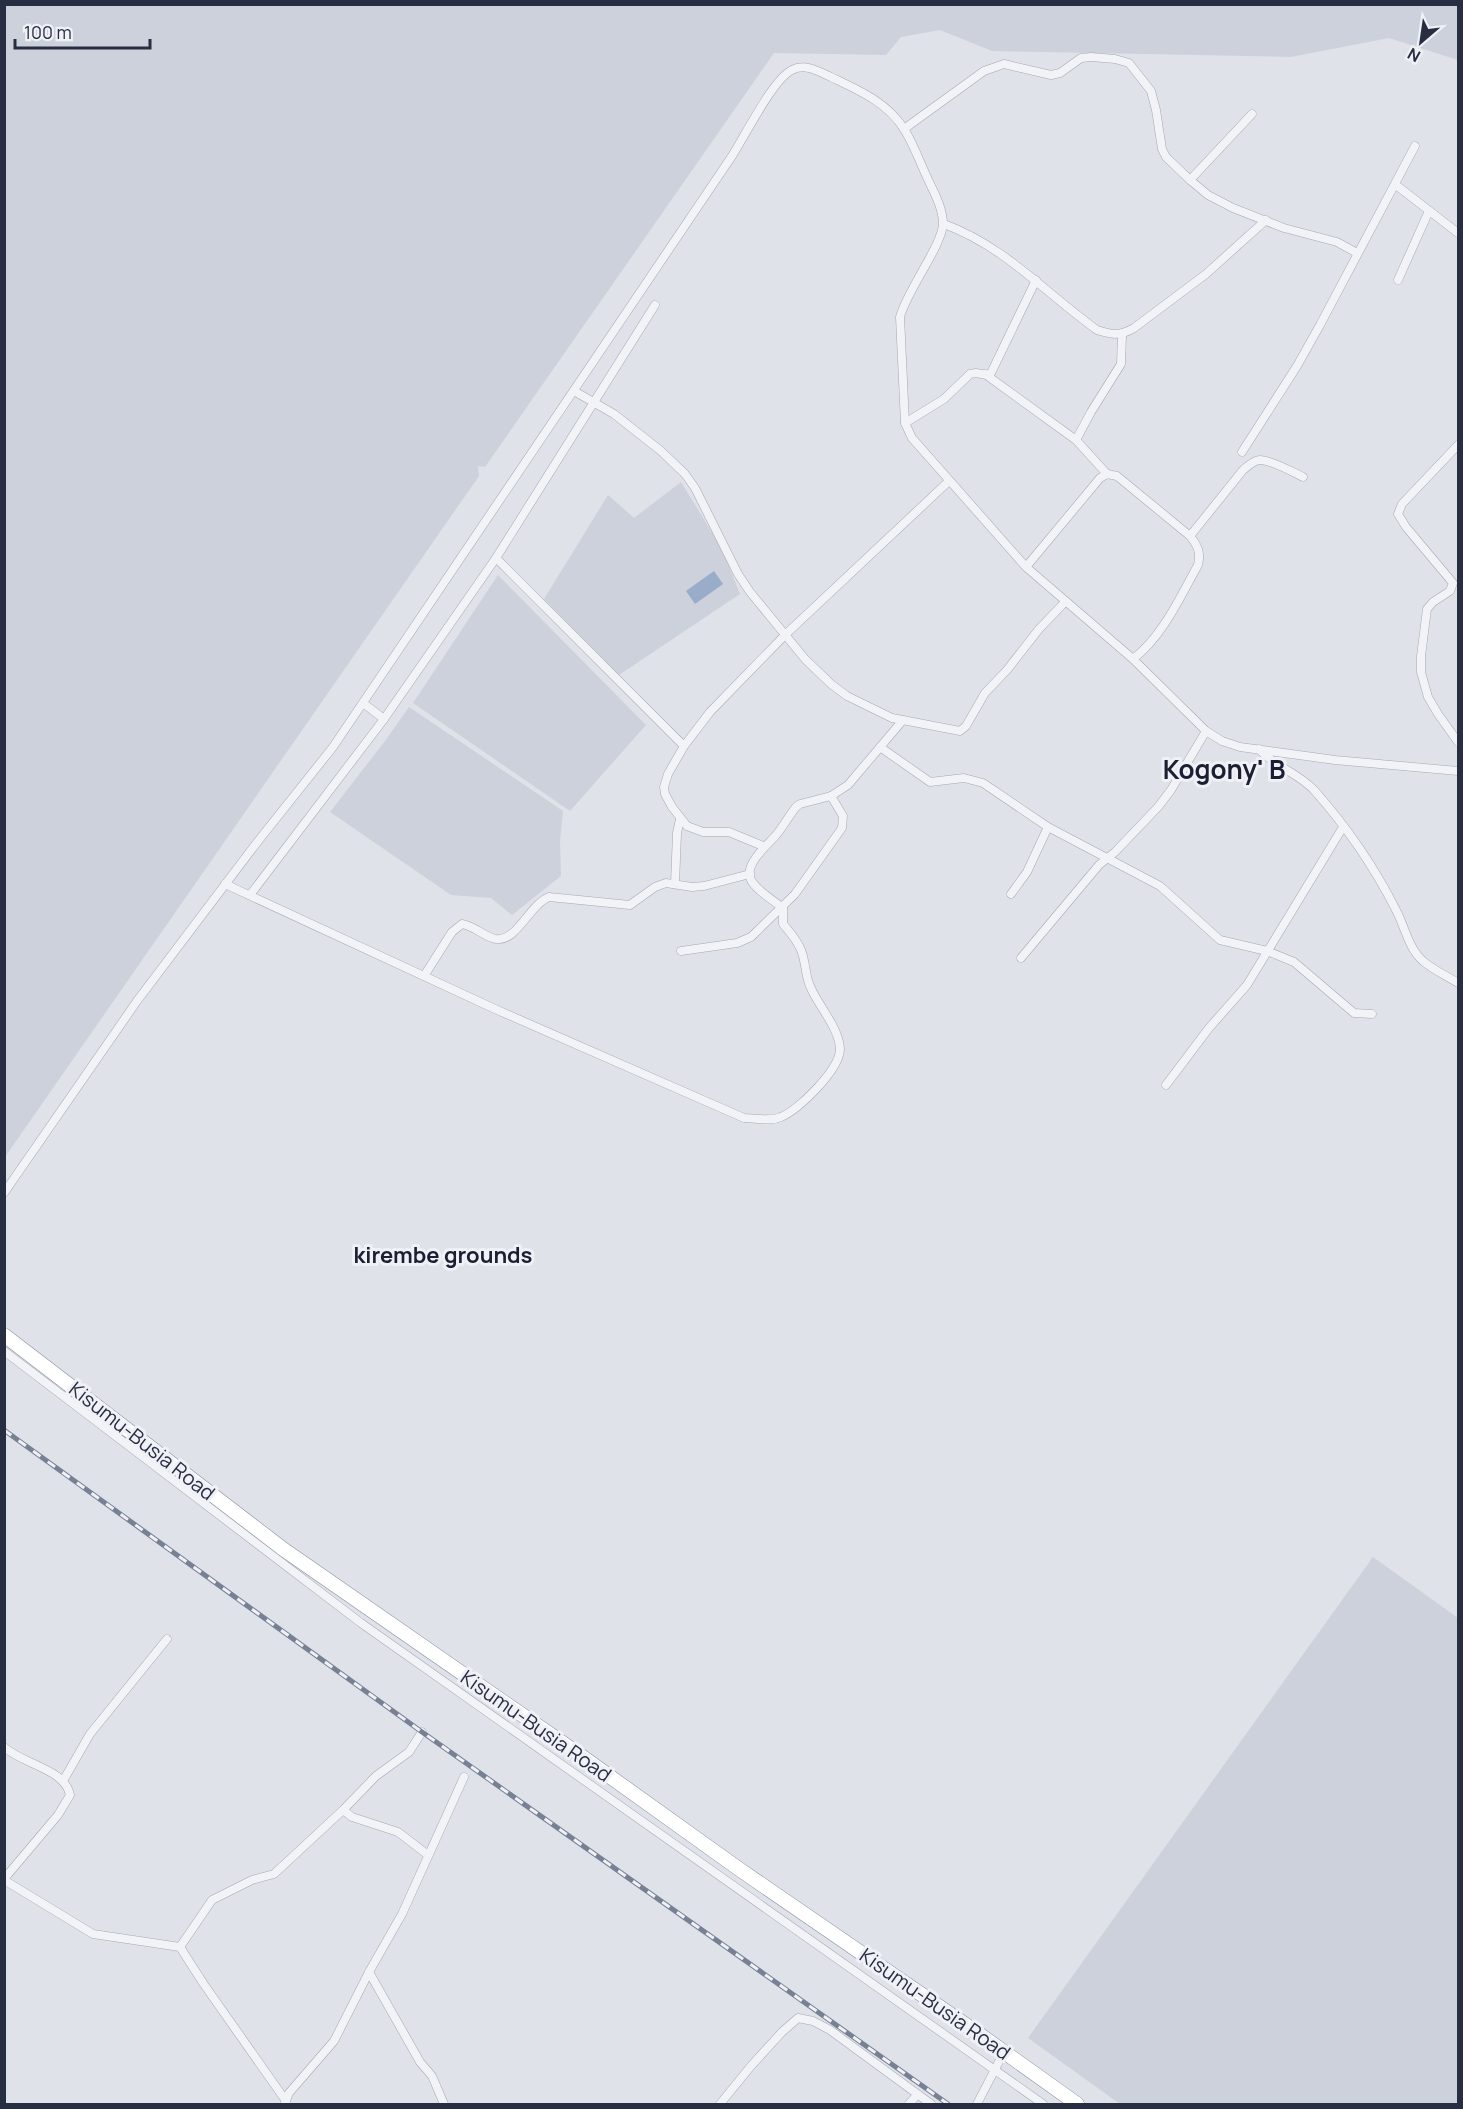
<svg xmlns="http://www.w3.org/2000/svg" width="1463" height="2109" font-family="Manrope,sans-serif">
<rect width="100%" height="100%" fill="#dfe2e9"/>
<g fill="#cdd1db">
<path d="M5,4H1458V60L1389,38L1291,57L992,51L940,30L901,37L886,55L774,53L485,467L478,466L479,476L5,1157Z"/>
<path d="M681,482L722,549L740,594L619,675L544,599L608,495L634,518Z"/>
<path d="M498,575L646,725L570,811L413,703Z"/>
<path d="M409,707L563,811L560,841L561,876L512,915L491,898L451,895L330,812L385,741Z"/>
<path d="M1373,1557L1458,1618V2104H1120L1028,2038Z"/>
</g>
<path fill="#99acca" d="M714,571L723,584L695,604L686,591Z"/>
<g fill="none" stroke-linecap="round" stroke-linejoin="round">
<defs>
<g id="street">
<path d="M904,129L984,71L1004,64L1051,75L1060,73L1081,58L1091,57L1115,59L1129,63L1151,91L1156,110L1162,149L1166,157L1190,180L1208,195L1233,208L1284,228L1337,242L1357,253"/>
<path d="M1190,180L1252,114"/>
<path d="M1396,185L1458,233"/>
<path d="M944,224C1006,247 1044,292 1097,330C1112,335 1120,336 1134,328L1206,274L1266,220"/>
<path d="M1398,280L1429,211"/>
<path d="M985,374L1076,440L1107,474"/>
<path d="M574,391L614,414L661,451L685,474L695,488L738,574L750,592L805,659L831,684L847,696L892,718L960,731L966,726L985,693L1007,670L1039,629L1065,602"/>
<path d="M905,423L944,399L970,374L976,373L987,375L991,373L1036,280"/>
<path d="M1076,440L1091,412L1121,364L1122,335"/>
<path d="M1458,445L1402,504L1398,514L1406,527L1453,583L1450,591L1433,602L1427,609L1421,656V672L1428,697L1438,714L1458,742"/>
<path d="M1242,452L1297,366L1320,325L1415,146"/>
<path d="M1190,536L1243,470C1248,466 1254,460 1260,460C1271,460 1293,472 1303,477"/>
<path d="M496,558L684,746"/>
<path d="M1026,567L1100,478L1107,474L1117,476L1190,536C1198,546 1201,553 1198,565C1180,597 1163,636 1133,659"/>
<path d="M363,703L384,719"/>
<path d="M880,747L930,782L964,778L983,783L1048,827L1160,886L1220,940L1267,951L1294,962L1354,1013L1372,1014"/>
<path d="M1259,749C1274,766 1298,773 1314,790C1346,826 1376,870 1397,912C1405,928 1409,949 1423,961C1433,970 1447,976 1458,983"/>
<path d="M763,846L729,832H703L687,826L672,807L665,794L664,787L668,774L684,746L710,712L786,634L949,481"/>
<path d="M225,884L495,1009L744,1118C756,1118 770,1122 781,1117C799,1110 840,1069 840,1049C839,1027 818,1006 810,986C805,975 806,962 801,950C797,940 790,932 783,924V908C773,900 757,891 751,880C743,864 769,844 777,834C784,825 789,816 796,807L800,804L831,796L848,785L903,720"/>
<path d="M675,884L677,833L680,819"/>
<path d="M1011,894L1027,872L1048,827"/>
<path d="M250,895L384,719L496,558L655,305"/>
<path d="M681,951L737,943L751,937L795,894L842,828L843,816L831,796"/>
<path d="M1021,958L1099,865L1115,852L1158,807L1171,790L1206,731"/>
<path d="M424,976L452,932L462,924C475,926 484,937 496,939C517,942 529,905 549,897L630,905L655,887L666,883L692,887L704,886L750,874"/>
<path d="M1166,1085L1209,1028L1247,985L1343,827"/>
<path d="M4,1193L137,1001L255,845L333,747L732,156C745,136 773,79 792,70C805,63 818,71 831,77C858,90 887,102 904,129C913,143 919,160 926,175C932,189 942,205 943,222C944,243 907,290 900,317L905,423L912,438L1026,567L1133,659L1206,731L1222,741L1240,747L1335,760L1458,771"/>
<path d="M4,1351L361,1623L1043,2104"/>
<path d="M4,1747C24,1765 65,1769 70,1795L58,1815L4,1879"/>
<path d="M63,1781L90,1734L167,1639"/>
<path d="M343,1810L352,1817L398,1832L428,1855"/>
<path d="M4,1880L93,1934L180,1947L203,1983L286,2101"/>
<path d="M180,1947L212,1900L252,1880L274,1874L343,1810L376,1776L409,1752L422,1732"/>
<path d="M369,1972L420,2062L432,2076L444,2104"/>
<path d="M285,2103L289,2093L334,2041L369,1972L402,1914L464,1777"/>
<path d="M720,2104L751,2066L782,2032L798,2018L813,2021L830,2030L931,2104"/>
<path d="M909,2104L917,2095"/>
<path d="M977,2104L1004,2052"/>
</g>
<path id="highway" d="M4,1335L283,1549L577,1753L739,1869L979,2034L1077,2104"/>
</defs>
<use href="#street" stroke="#a4a8b3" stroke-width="9"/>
<use href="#highway" stroke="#868ea0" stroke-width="15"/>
<use href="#street" stroke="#f2f3f7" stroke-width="8"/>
<use href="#highway" stroke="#fff" stroke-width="14"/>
<defs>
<path id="rail" d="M4,1430L422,1732L948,2104"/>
</defs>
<use href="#rail" stroke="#788093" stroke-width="5"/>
<use href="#rail" stroke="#eff1f7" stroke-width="3" stroke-dasharray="9" stroke-linecap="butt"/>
</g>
<g text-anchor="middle" stroke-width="6" stroke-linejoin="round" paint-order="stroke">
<g font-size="20" fill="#282e41" stroke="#eff1f7">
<text transform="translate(142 1441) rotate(38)" y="7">Kisumu-Busia Road</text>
<text transform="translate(536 1726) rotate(35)" y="7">Kisumu-Busia Road</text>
<text transform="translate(935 2004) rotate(35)" y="7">Kisumu-Busia Road</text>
</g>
<g font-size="22" font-weight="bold" fill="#1a1f32" stroke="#eff1f7">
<text x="443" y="1263">kirembe grounds</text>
</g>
<g font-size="26" font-weight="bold" fill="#1a1f32" stroke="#eff1f7">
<text x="1224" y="779">Kogony' B</text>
</g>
</g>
<rect width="1463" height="2109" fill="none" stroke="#282e41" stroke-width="12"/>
<g transform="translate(1421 42) rotate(209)" stroke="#eff1f7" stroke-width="4.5" paint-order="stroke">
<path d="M0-4.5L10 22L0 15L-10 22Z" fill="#282e41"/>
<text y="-9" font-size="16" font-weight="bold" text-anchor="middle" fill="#282e41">N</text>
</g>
<path d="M15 39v9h135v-9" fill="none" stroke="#282e41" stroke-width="3"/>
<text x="24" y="39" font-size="18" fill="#282e41" stroke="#eff1f7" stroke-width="4.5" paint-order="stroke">100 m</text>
</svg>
